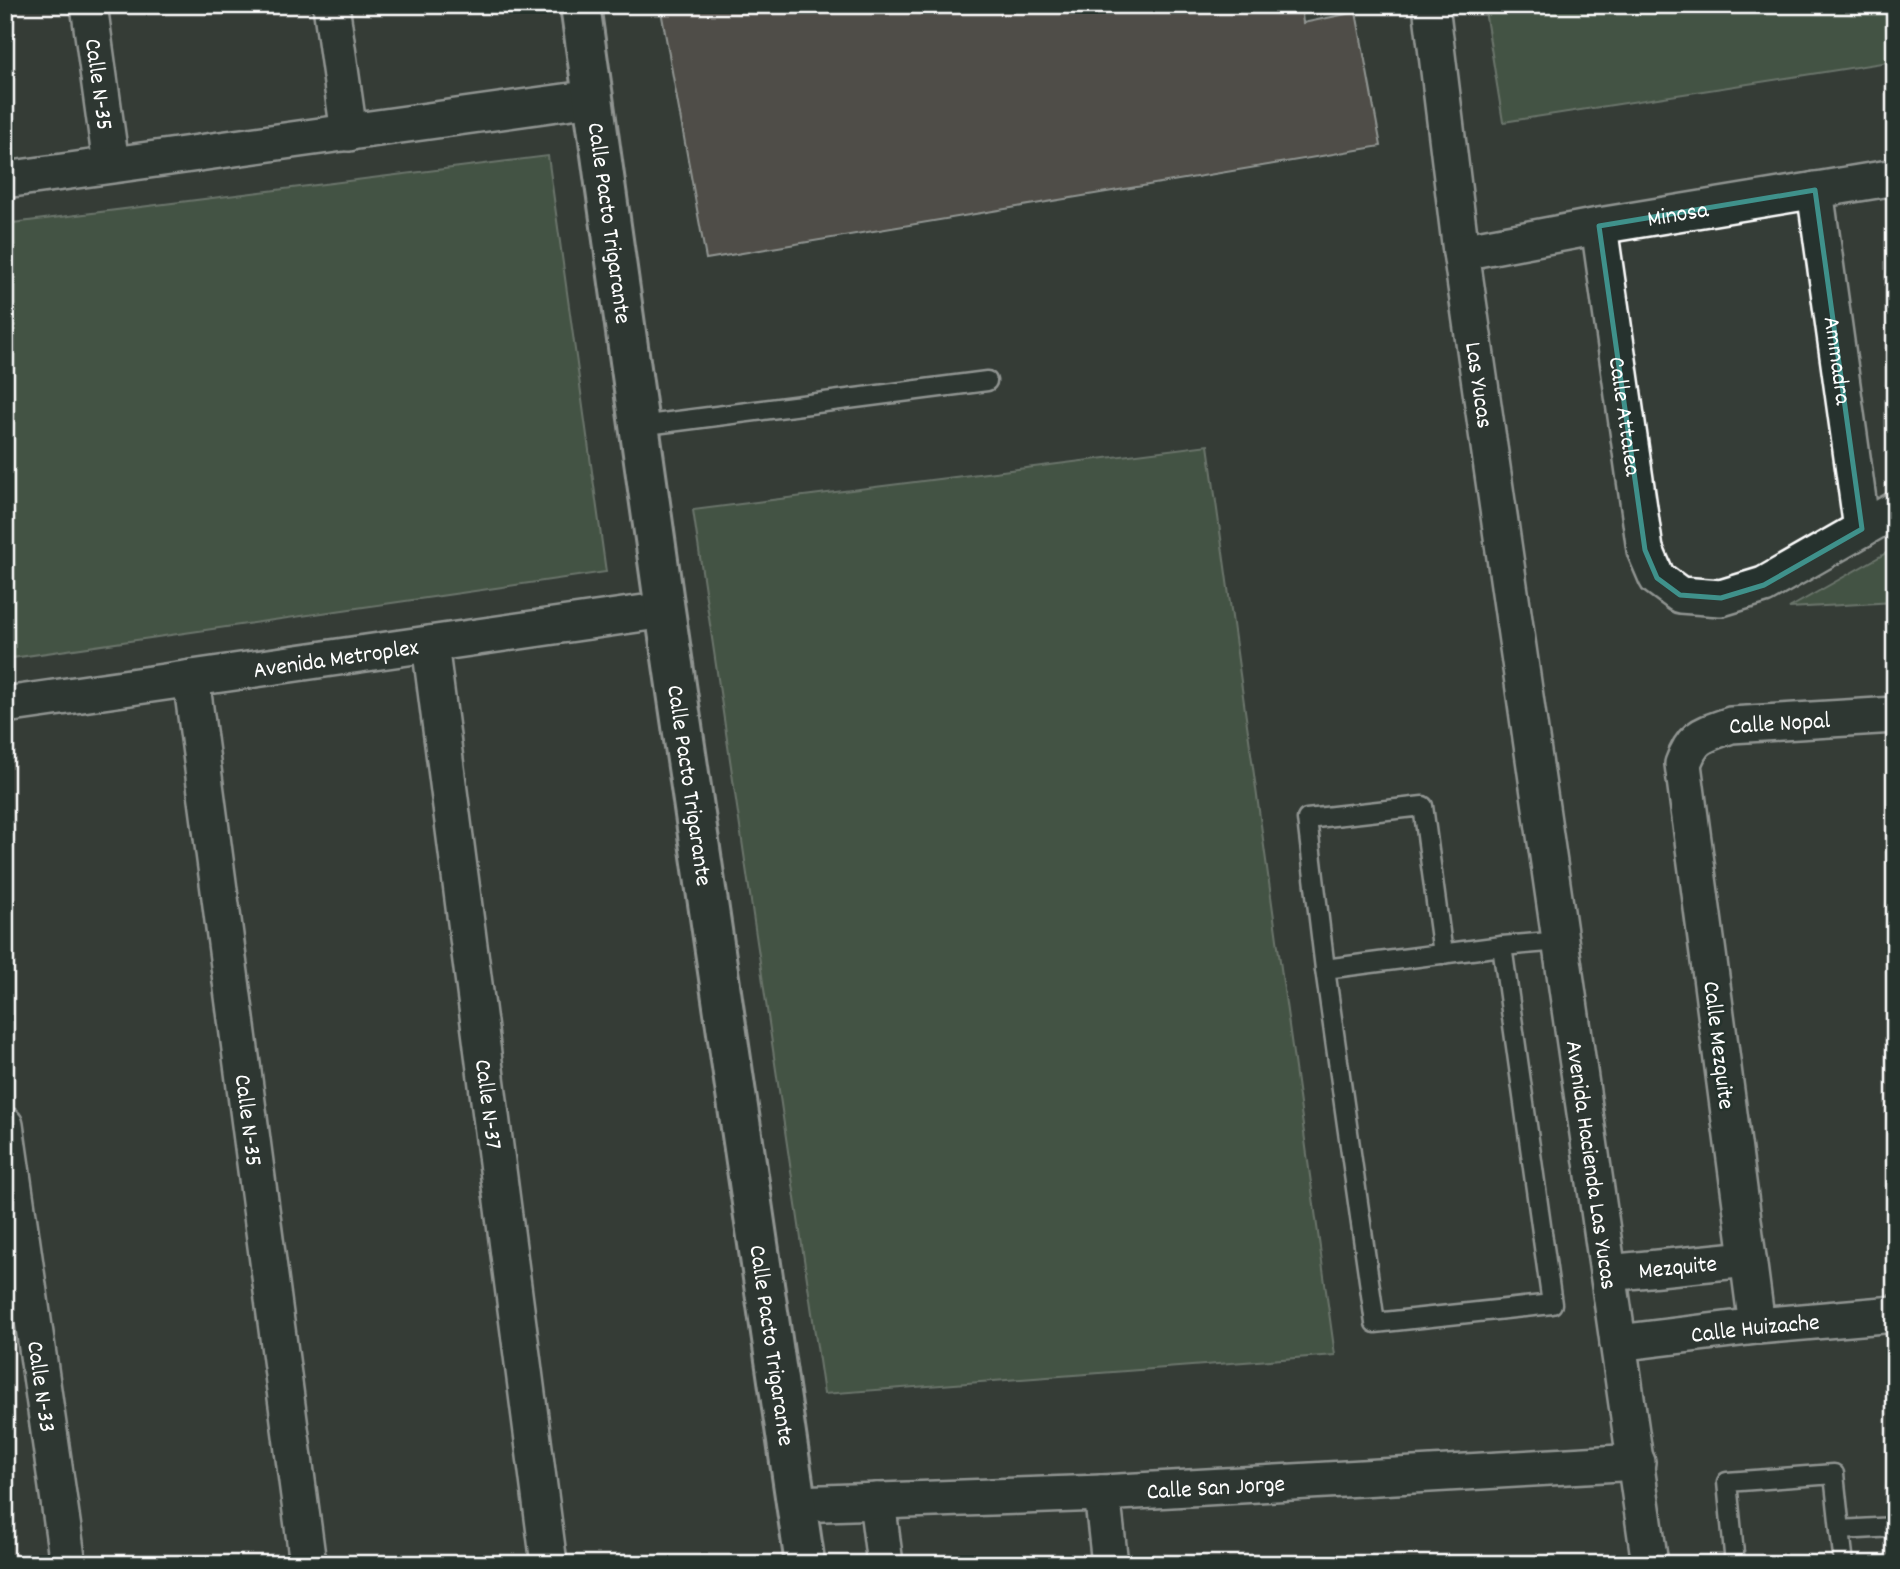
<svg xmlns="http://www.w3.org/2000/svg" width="1900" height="1569" font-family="Dekko,sans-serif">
<rect width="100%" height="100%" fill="#353d37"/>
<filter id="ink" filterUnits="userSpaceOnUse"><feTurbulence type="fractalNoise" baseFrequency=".0143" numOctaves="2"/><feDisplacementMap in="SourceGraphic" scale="14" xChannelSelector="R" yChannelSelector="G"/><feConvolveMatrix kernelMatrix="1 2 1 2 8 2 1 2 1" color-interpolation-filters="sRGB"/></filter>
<g filter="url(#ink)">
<g fill="#577055" stroke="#abb8aa" stroke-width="2">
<path d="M1484,5H1895V61L1503,122Z"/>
<path d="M548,156L606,572L5,659V224Z"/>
<path d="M1208,445L1335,1355L824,1394L693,510Z"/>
<path d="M1895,548V602L1789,608Z"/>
</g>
<path fill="#70645d" stroke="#fff" stroke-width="2" d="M660,5H1301L1303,23L1356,12L1381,146L706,259Z"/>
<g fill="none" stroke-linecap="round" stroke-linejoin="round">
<defs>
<g id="lane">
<path d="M639,426L987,381"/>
<path d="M1443,954L1423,806L1307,819L1325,969L1375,1323L1552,1304L1502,946"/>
<path d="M1325,969L1502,946L1561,941"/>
<path d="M1735,1564L1727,1482L1834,1474L1840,1530"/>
<path d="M1844,1564L1840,1530L1895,1527"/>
</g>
<g id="street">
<path id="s1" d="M89,5L111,164"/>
<path d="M331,5L349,133"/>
<path id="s2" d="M1431,5L1461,252L1650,1564"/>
<path d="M5,180L593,98"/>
<path id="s3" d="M1815,190L1862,529"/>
<path id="s4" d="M1599,226L1645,550L1657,578L1680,595L1721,598L1764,585L1895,510"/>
<path id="s5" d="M1461,252L1599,226L1895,177"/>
<path id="s6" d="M430,644L549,1564"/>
<path id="s7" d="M191,678L308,1564"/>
<path id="s8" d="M5,705L665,610"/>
<path id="s9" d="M5,1125L68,1564"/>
<path id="s10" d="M1608,1273L1748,1259"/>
<path id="s11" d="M1757,1326L1683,764C1693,735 1703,735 1731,725L1895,715"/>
<path id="s12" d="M1618,1343L1757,1326L1895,1314"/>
<path d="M1102,1493L1110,1564"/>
<path d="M877,1501L885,1564"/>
<path id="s13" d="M796,1504L1102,1493L1637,1462"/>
</g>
<g id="secondary">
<path id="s14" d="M580,5L665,610L805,1564"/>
</g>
</defs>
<use href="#lane" stroke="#fff" stroke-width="23"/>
<use href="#street" stroke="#fff" stroke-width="40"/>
<use href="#secondary" stroke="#fff" stroke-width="44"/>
<use href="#lane" stroke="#26332d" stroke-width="18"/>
<use href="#street" stroke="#26332d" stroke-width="35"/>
<use href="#secondary" stroke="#26332d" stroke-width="38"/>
</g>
</g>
<path d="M0 0H1900V1569H0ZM1815,190L1862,529L1764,585L1721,598L1680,595L1657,578L1645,550L1599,226Z" fill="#353d37" fill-opacity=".55" fill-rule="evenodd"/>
<path fill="none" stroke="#3f918b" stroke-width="5" stroke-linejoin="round" d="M1815,190L1862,529L1764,585L1721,598L1680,595L1657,578L1645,550L1599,226Z"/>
<g text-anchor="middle" stroke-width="5" stroke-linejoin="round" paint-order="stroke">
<g font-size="24" fill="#fff" stroke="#26332d">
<text dy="8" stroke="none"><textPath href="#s1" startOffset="80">Calle N-35</textPath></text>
<text dy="8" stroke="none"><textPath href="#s5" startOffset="220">Minosa</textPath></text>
<text dy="8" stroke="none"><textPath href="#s14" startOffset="220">Calle Pacto Trigarante</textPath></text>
<text dy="8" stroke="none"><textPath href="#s3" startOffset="172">Ammadra</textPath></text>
<text dy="8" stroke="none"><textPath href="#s2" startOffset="383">Las Yucas</textPath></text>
<text dy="8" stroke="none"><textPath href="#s4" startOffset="192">Calle Attalea</textPath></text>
<text dy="8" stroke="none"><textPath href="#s8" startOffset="334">Avenida Metroplex</textPath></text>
<text dy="8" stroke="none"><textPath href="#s11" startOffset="681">Calle Nopal</textPath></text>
<text dy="8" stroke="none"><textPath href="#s14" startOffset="788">Calle Pacto Trigarante</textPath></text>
<text transform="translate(1720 1045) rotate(83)" y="8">Calle Mezquite</text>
<text dy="8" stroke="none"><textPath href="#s6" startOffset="464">Calle N-37</textPath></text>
<text dy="8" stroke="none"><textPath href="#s7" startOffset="446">Calle N-35</textPath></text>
<text dy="8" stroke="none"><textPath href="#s2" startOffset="1171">Avenida Hacienda Las Yucas</textPath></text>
<text dy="8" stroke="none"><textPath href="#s10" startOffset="70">Mezquite</textPath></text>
<text dy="8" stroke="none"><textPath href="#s12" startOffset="138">Calle Huizache</textPath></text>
<text dy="8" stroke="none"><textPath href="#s14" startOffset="1354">Calle Pacto Trigarante</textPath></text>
<text dy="8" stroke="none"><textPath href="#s9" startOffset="264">Calle N-33</textPath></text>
<text dy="8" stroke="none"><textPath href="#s13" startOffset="420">Calle San Jorge</textPath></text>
</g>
</g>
<rect width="1900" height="1569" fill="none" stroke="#26332d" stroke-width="28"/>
<rect x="14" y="14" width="1872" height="1541" fill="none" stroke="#fff" stroke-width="2.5" filter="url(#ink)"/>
</svg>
